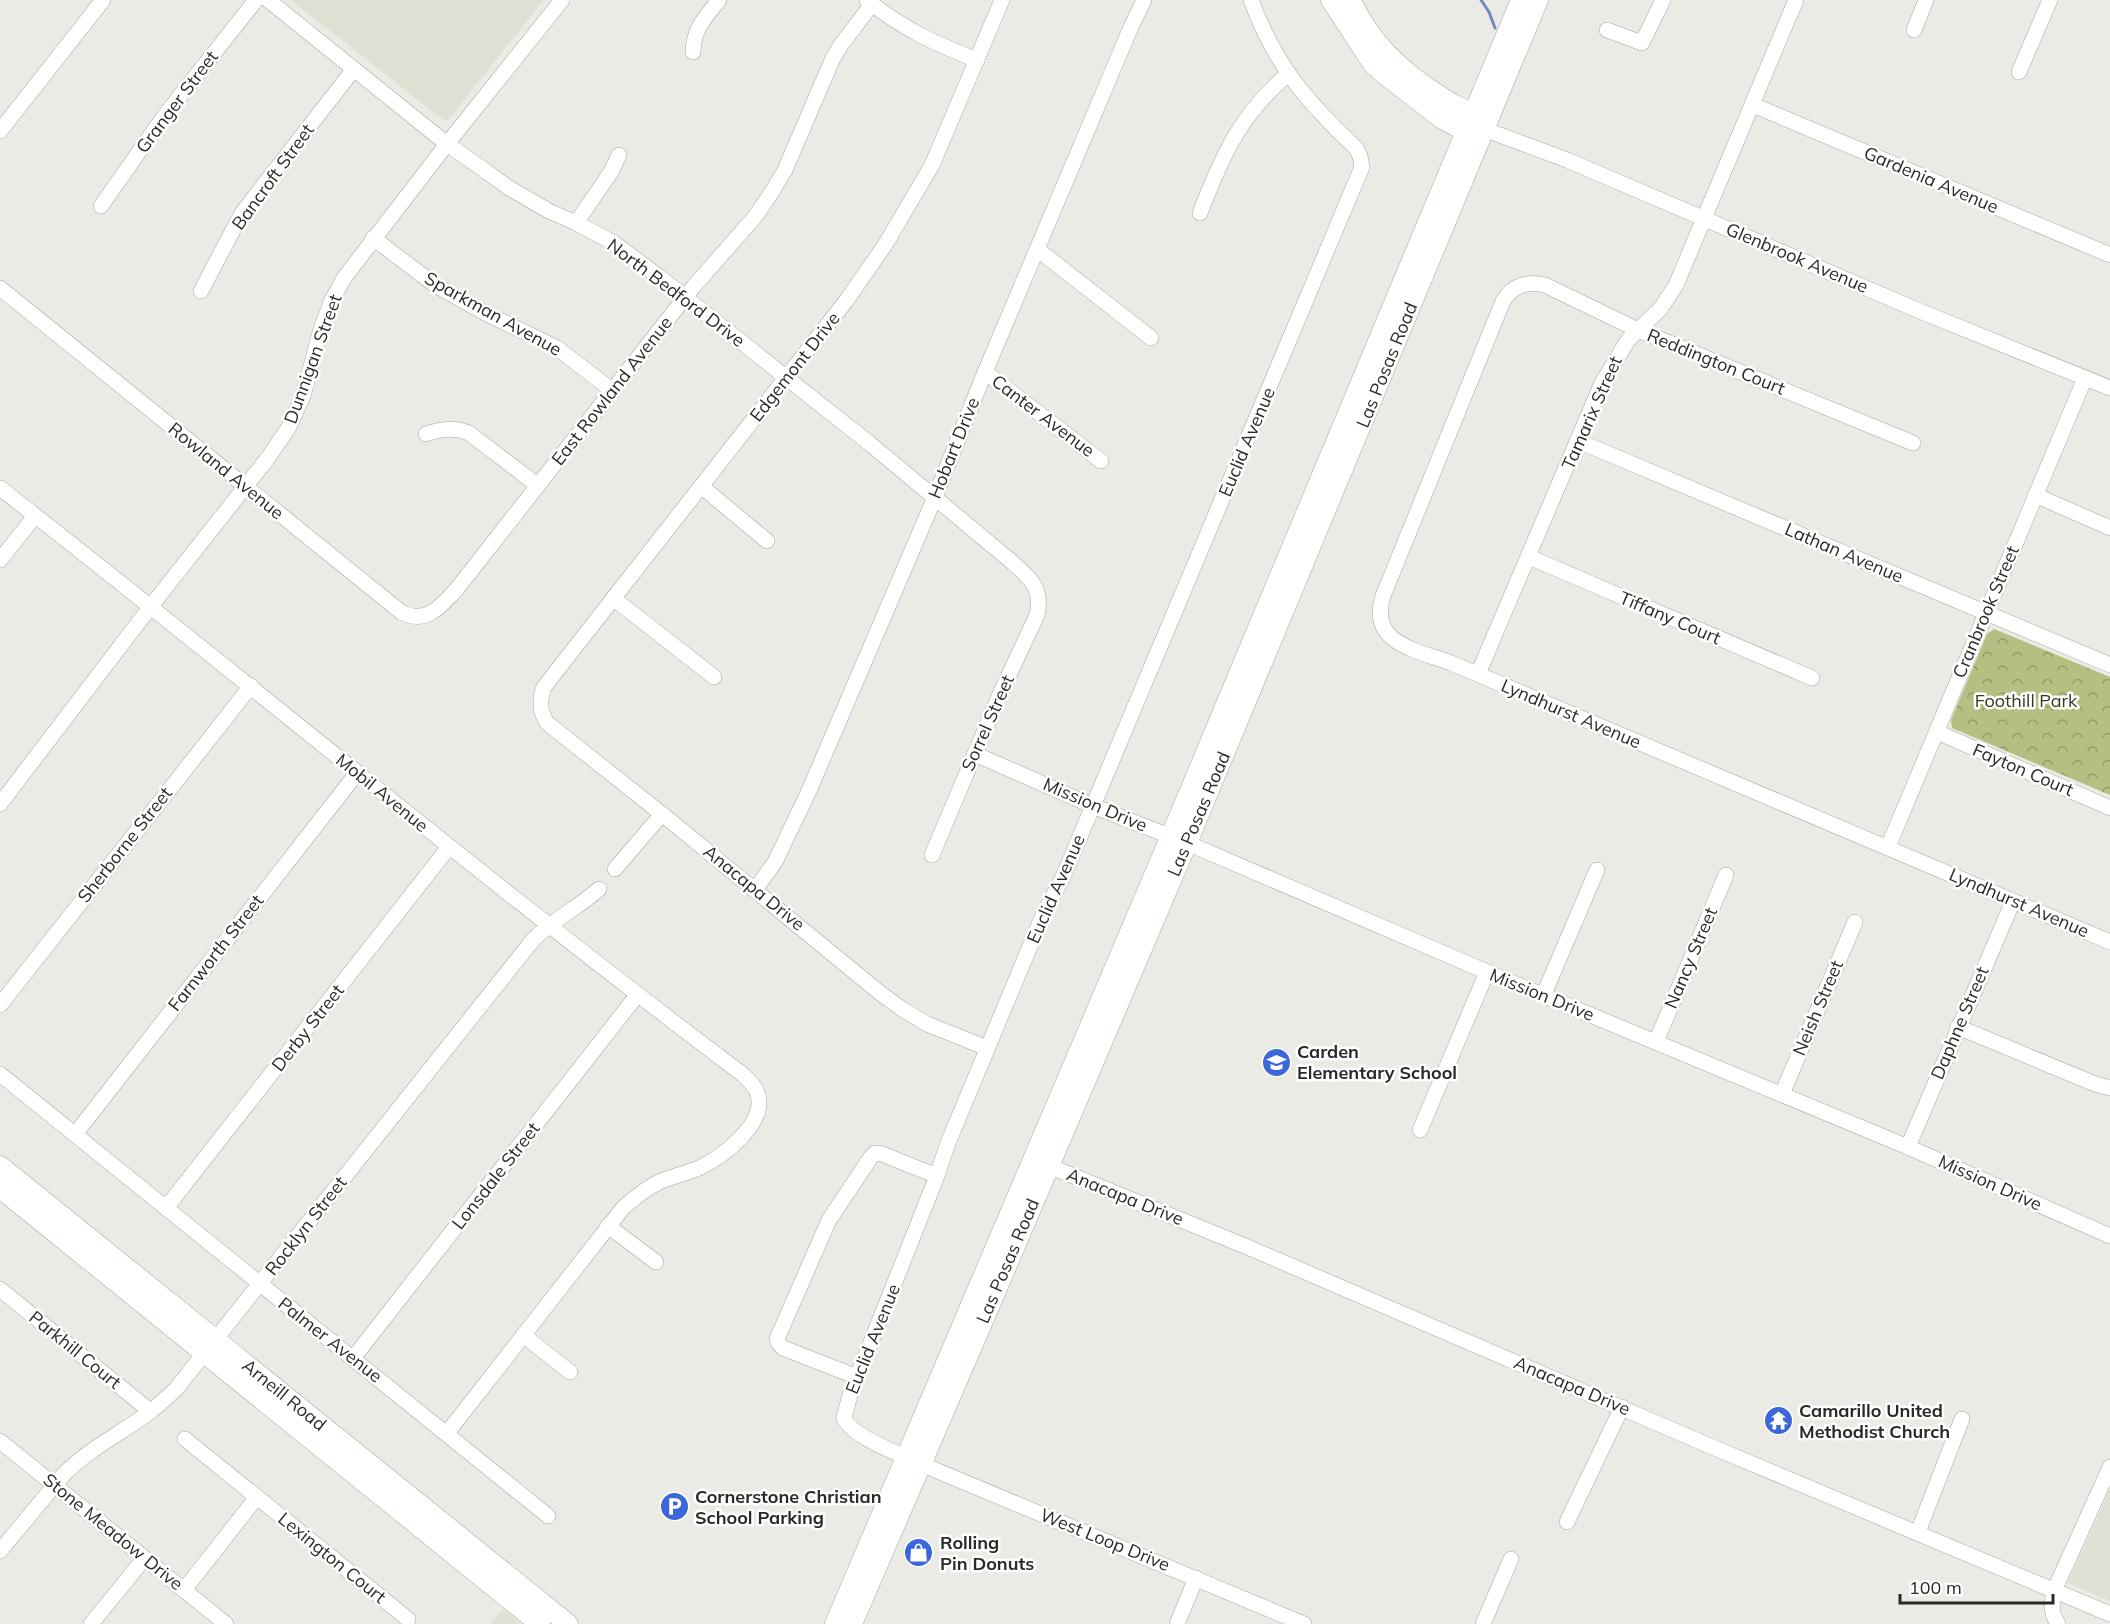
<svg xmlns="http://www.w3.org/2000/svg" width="2110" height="1624" font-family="Mulish,sans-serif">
<defs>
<pattern id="park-crowns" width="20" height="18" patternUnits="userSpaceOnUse" patternTransform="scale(1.5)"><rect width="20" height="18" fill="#b4c082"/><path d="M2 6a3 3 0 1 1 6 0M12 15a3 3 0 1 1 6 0" fill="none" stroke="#939c6a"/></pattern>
</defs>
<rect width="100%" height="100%" fill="#e9ebe4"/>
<g fill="#dde1d4">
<path d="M291,0H544L448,120L445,121Z"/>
<path d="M2110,1489V1601L2068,1583Z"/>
<path d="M503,1609L521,1624H491Z"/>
</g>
<path fill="url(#park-crowns)" d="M1994,629L2110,677V795L1952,728L1951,720L1987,634Z"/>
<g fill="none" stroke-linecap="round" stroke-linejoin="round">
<path stroke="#7189bd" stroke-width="3" d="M1481,0L1489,12L1495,28"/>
<defs>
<g id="minor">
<path d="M268,0L447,144L480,167L509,188L549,211L576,223L614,243L658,276L869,443L1012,562C1030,578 1043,588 1037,615L1001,692L932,855"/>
<path d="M867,0C903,29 934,43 977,60"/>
<path d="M1251,0C1275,65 1306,101 1356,148L1360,156L1362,167L1063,877L1043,915L948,1143L935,1181L850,1395L844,1418C852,1437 902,1455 921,1464L1304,1624"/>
<path d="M1607,30L1642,43L1663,0"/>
<path d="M1914,30L1926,0"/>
<path d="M693,52C694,28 704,19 719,0"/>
<path d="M2019,72L2050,0"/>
<path d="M1753,105L2110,255"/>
<path d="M1484,129L1567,160L1922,312L2110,388"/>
<path d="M0,131L103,0"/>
<path d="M101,206L165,115L256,0"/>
<path d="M1200,213C1222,156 1240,115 1288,74"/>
<path d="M576,223L611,172L619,155"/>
<path d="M373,238L435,285L485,313L557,348L613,391"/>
<path d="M1037,249L1151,338"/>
<path d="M0,288L401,612C426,625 440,607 456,590L694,286L754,218L770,195L785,170L833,58L841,45L872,4"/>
<path d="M201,291L242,213L354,69"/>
<path d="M985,372L1101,461"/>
<path d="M426,434C441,429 454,427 469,433L537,485"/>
<path d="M1578,441L2110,665"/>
<path d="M1913,443L1638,330L1545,285C1527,281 1513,285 1503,301L1383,596C1368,644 1417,650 1451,663L2110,942"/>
<path d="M701,486L767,541"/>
<path d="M0,488C249,682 490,885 741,1073C748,1080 756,1086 758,1095C766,1124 723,1156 701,1167C688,1173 674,1176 661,1181C647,1188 635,1197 623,1208L447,1433"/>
<path d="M2035,495L2110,528"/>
<path d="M1529,557L1812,678"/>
<path d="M0,560L35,516"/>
<path d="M613,598L714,677"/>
<path d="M1478,674L1602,383L1628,340L1661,308L1676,285L1796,0"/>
<path d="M1937,732L2110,808"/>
<path d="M975,754L1093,806L1187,843L1487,972L1908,1147L2110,1236"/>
<path d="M0,804L151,606L268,458L289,427L303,396L321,329L332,300L344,278L447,144L562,0"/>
<path d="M1888,847L2085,378"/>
<path d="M615,869L662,814"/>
<path d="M755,890L775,862L808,793L935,497L985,372L1131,27L1144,0"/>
<path d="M1544,994L1597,870"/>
<path d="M0,1005L251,686"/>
<path d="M1958,1027L2095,1084L2110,1088"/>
<path d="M1656,1042L1726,875"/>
<path d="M987,1048L927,1024L902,1009L880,993L662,814L547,723C540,712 539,699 544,687L846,301L885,245L932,165L1002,0"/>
<path d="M0,1074C183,1221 366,1368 548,1516"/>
<path d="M1782,1094L1855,922"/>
<path d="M1420,1130L1487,972"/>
<path d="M76,1133L357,773"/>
<path d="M1908,1147L2013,901"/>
<path d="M1039,1162L1245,1246L1717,1449L2110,1614"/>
<path d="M166,1208L449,847"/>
<path d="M608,1226L656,1262"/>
<path d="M0,1289L150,1411"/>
<path d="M523,1335L570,1372"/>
<path d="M354,1357L638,994"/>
<path d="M857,1377L783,1348L779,1344L777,1339L829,1220L871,1157L875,1153L882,1154L937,1176"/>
<path d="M185,1439L408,1619"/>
<path d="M0,1441L226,1624"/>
<path d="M1567,1522L1622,1407"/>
<path d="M1918,1532L1962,1419"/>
<path d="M0,1551L64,1474C90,1448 122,1433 151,1411C160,1404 167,1397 176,1389L532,941C552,920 578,908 599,889"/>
<path d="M184,1590L257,1497"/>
<path d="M91,1624L144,1559"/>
<path d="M1177,1624L1196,1578"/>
<path d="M1483,1624L1511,1559"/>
<path d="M2058,1624C2050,1613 2052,1604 2054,1591L2110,1467"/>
</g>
<g id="major">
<path d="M1331,0L1373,64L1383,73L1441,118L1465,131L1476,130"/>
<path d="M1351,0C1369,43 1404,74 1443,98C1458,108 1470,110 1481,124"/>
<path d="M0,1166L568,1624"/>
<path d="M0,1188L540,1624"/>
<path d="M835,1624L1176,824L1521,0"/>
<path d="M852,1624L986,1314L1187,843L1538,0"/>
</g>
</defs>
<use href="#minor" stroke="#a5a7a1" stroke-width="16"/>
<use href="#major" stroke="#a5a7a1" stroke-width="21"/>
<use href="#minor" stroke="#fff" stroke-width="15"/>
<use href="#major" stroke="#fff" stroke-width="20"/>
</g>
<defs>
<symbol id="school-disc" viewBox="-11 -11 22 22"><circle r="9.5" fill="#3c67d8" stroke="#fff"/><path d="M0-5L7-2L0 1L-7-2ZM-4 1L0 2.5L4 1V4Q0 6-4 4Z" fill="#fff"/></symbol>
<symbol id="temple-disc" viewBox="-11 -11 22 22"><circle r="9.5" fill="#3c67d8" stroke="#fff"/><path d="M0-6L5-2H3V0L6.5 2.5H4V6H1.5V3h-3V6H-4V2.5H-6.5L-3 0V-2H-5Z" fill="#fff"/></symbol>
<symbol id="parking-disc" viewBox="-11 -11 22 22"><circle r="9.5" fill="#3c67d8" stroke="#fff"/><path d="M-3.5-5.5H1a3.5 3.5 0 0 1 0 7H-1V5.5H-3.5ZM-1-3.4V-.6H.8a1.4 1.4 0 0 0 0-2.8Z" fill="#fff"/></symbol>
<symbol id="shop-disc" viewBox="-11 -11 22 22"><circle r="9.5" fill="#3c67d8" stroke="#fff"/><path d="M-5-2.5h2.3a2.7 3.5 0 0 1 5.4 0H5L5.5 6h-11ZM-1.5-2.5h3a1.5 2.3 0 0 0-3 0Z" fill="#fff"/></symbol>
</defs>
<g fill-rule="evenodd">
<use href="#school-disc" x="1260" y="1046" width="33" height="33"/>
<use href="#temple-disc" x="1762" y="1404" width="33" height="33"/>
<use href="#parking-disc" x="658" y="1490" width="33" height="33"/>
<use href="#shop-disc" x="902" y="1536" width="33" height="33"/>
</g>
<g text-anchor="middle" stroke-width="5" stroke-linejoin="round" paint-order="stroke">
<g font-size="18" fill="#2a2a28" stroke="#fff">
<text transform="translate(177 102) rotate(-53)" y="6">Granger Street</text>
<text transform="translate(273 177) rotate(-54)" y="6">Bancroft Street</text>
<text transform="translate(1931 180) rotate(23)" y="6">Gardenia Avenue</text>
<text transform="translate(1797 258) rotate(23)" y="6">Glenbrook Avenue</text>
<text transform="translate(676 293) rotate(37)" y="6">North Bedford Drive</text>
<text transform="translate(493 314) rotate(29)" y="6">Sparkman Avenue</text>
<text transform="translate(313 359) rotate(-70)" y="6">Dunnigan Street</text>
<text transform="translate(1716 362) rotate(22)" y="6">Reddington Court</text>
<text transform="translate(1387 365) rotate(-68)" y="6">Las Posas Road</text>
<text transform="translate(795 367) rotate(-52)" y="6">Edgemont Drive</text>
<text transform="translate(612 391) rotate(-52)" y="6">East Rowland Avenue</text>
<text transform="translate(1592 413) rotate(-66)" y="6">Tamarix Street</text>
<text transform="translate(1043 416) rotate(37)" y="6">Canter Avenue</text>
<text transform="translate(1247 442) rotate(-67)" y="6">Euclid Avenue</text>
<text transform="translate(954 448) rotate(-68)" y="6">Hobart Drive</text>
<text transform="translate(226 471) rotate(39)" y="6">Rowland Avenue</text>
<text transform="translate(1844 553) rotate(23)" y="6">Lathan Avenue</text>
<text transform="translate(1986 612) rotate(-67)" y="6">Cranbrook Street</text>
<text transform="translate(1670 618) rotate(23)" y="6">Tiffany Court</text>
<text transform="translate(1571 714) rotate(23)" y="6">Lyndhurst Avenue</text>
<text transform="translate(988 723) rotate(-66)" y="6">Sorrel Street</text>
<text transform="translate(2023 770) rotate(23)" y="6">Fayton Court</text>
<text transform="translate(382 793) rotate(39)" y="6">Mobil Avenue</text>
<text transform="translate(1095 805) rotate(23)" y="6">Mission Drive</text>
<text transform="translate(1199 814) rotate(-67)" y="6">Las Posas Road</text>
<text transform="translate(125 845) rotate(-52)" y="6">Sherborne Street</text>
<text transform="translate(754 888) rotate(39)" y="6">Anacapa Drive</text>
<text transform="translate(1056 889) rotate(-66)" y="6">Euclid Avenue</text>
<text transform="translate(2019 903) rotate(23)" y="6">Lyndhurst Avenue</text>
<text transform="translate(216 953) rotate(-52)" y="6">Farnworth Street</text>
<text transform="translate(1691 958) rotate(-67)" y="6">Nancy Street</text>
<text transform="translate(1542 995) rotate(22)" y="6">Mission Drive</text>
<text transform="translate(1818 1008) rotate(-67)" y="6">Neish Street</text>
<text transform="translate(1960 1023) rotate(-67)" y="6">Daphne Street</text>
<text transform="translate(308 1028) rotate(-52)" y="6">Derby Street</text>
<text transform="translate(496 1176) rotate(-52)" y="6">Lonsdale Street</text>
<text transform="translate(1990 1183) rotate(24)" y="6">Mission Drive</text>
<text transform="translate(1125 1197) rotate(22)" y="6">Anacapa Drive</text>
<text transform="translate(306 1226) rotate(-52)" y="6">Rocklyn Street</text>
<text transform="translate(1008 1261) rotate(-67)" y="6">Las Posas Road</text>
<text transform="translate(873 1339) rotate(-68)" y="6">Euclid Avenue</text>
<text transform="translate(330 1340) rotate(38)" y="6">Palmer Avenue</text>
<text transform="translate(75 1350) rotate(39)" y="6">Parkhill Court</text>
<text transform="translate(1572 1386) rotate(23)" y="6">Anacapa Drive</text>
<text transform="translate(284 1395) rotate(39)" y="6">Arneill Road</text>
<text transform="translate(113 1532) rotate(39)" y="6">Stone Meadow Drive</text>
<text transform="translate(1105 1540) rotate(22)" y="6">West Loop Drive</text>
<text transform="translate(332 1558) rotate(39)" y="6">Lexington Court</text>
</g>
<g font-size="18" fill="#353c16" stroke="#fff">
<text x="2026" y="707">Foothill Park</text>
</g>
<g font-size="18" font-weight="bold" fill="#2a2a28" stroke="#fff" text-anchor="start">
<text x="1297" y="1058">Carden<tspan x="1297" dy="21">Elementary School</tspan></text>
<text x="1799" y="1417">Camarillo United<tspan x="1799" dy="21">Methodist Church</tspan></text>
<text x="695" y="1503">Cornerstone Christian<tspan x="695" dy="21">School Parking</tspan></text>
<text x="940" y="1549">Rolling<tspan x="940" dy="21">Pin Donuts</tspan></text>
</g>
</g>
<path d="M1900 1594v9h153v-9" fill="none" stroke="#2a2a28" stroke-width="3"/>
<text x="1909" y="1594" font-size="18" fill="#2a2a28" stroke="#ffffff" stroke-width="4.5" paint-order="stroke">100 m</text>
</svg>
